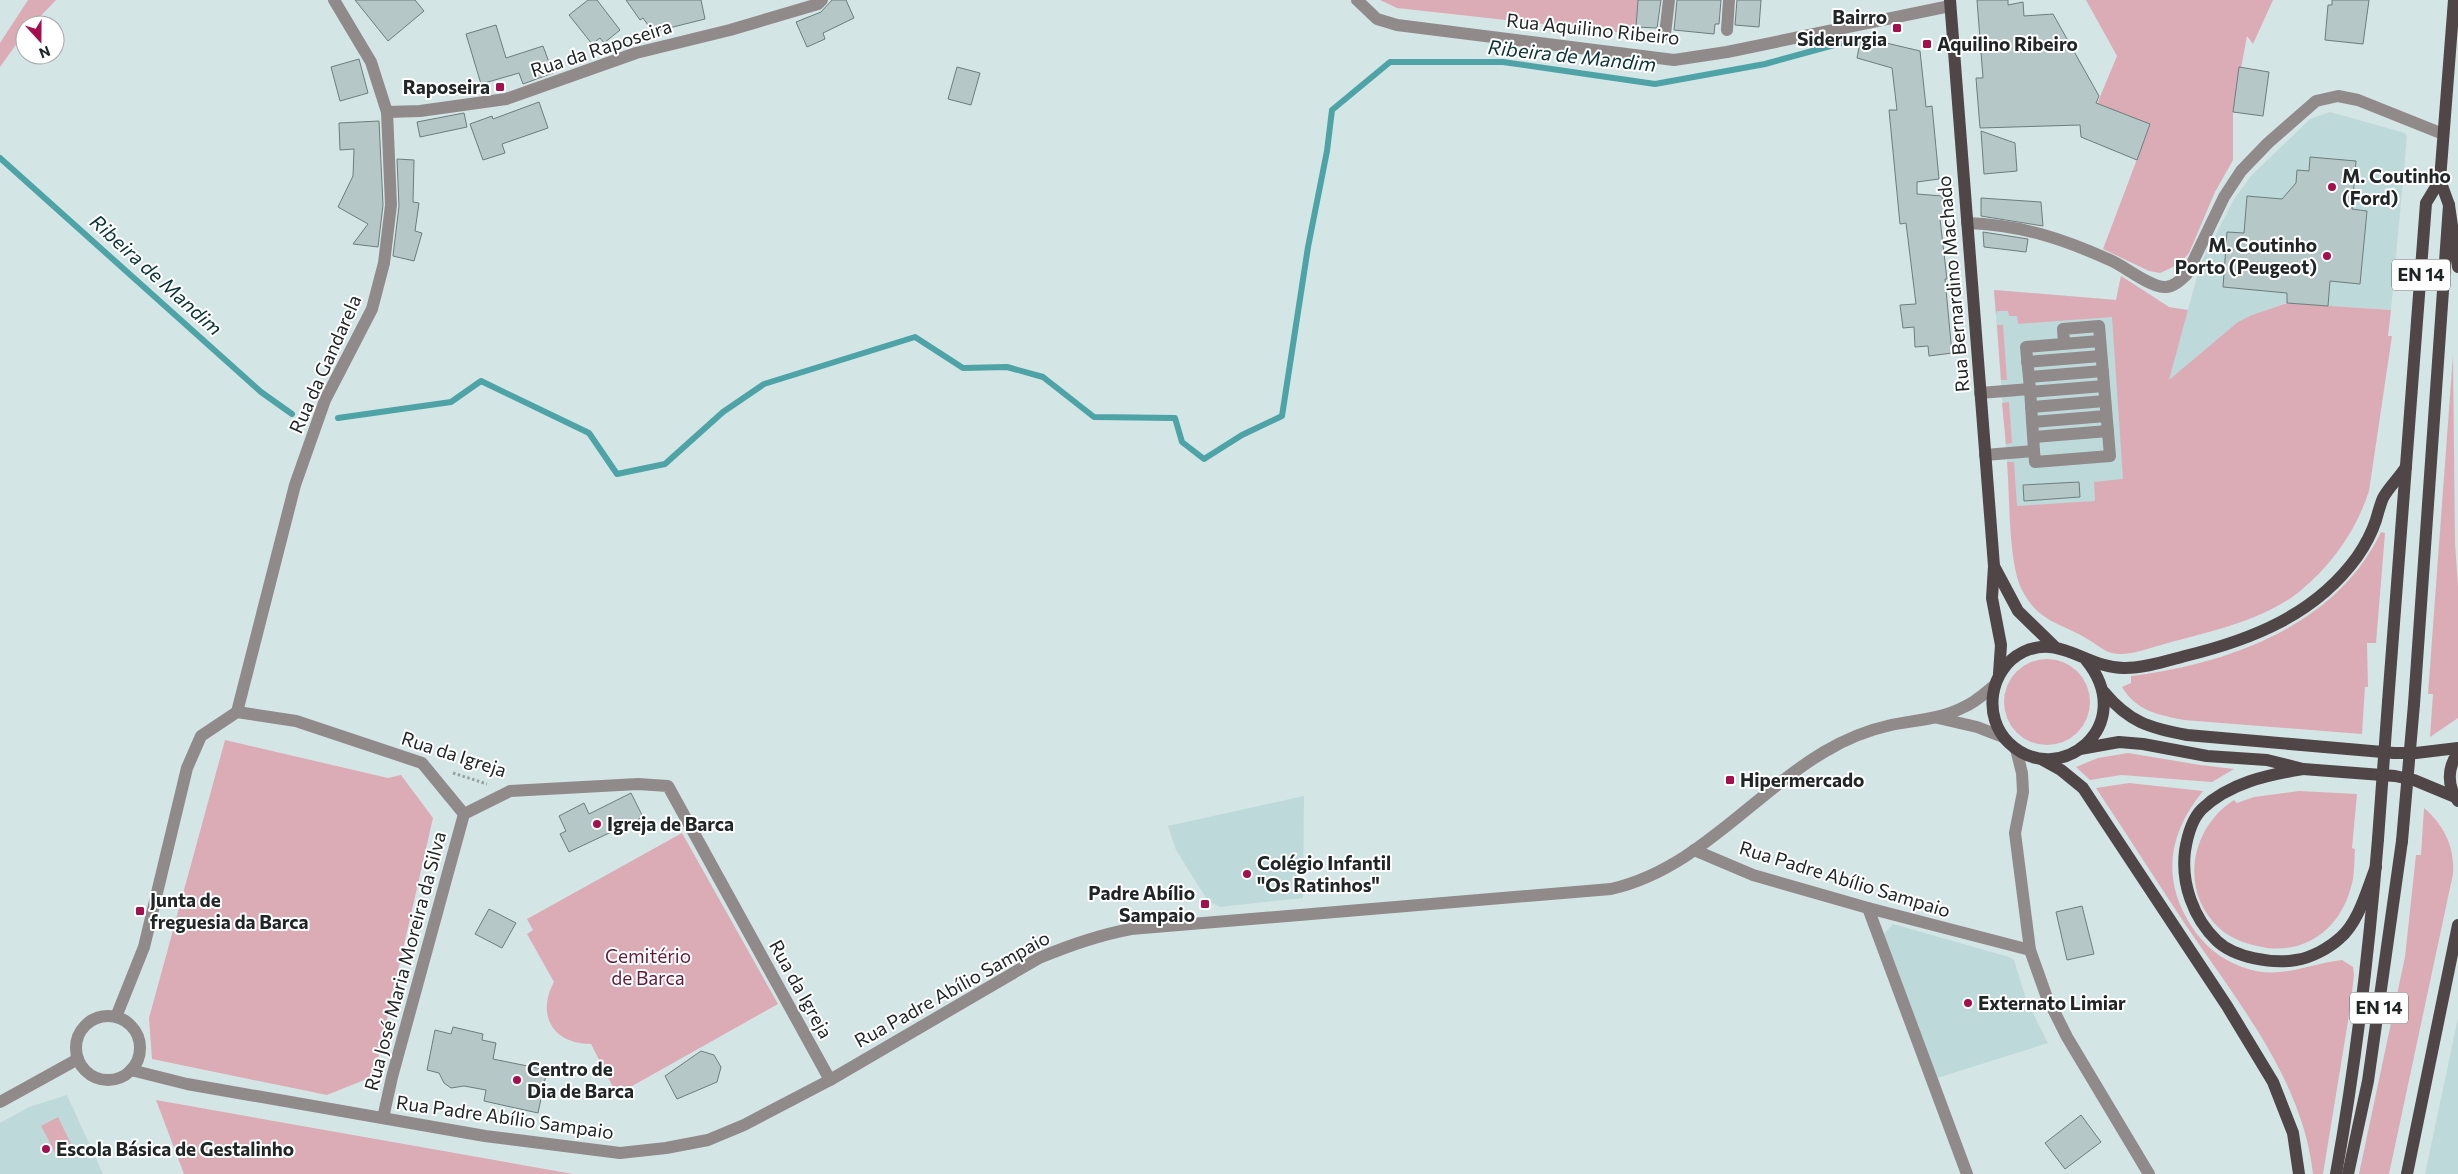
<svg xmlns="http://www.w3.org/2000/svg" width="2458" height="1174" font-family="Commissioner,sans-serif">
<rect width="100%" height="100%" fill="#d4e5e5"/>
<g fill="#bed9da">
<path d="M2330,112L2405,133L2407,137L2391,310L2286,303L2252,315L2168,381L2201,263L2234,199L2252,175L2310,119Z"/>
<path d="M2121,276L2169,307L2104,573L2012,529L1994,290L2116,300Z"/>
<path d="M1304,796L1303,898L1220,907L1208,901L1176,850L1168,826Z"/>
<path d="M1893,924L2009,957L2014,960L2026,999L2048,1043L1934,1079L1884,934Z"/>
<path d="M2458,1018V1174H2425Z"/>
<path d="M67,1095L103,1174H0V1123L29,1107Z"/>
</g>
<g fill="#dcacb6">
<path d="M28,0H56L32,25H25V32L0,67V43Z"/>
<path d="M1380,0H1638L1636,27L1626,26L1625,33L1397,8Z"/>
<path d="M2086,0H2273L2253,44L2247,36L2233,112V160L2215,192L2189,253L2179,264L2160,273L2149,271L2103,249L2150,125L2097,104L2117,56Z"/>
<path d="M2121,276L2169,307L2188,310L2169,380L2238,322L2252,315L2287,303L2391,310L2388,336H2392L2369,491C2356,531 2332,565 2299,592C2261,622 2207,632 2161,645C2149,648 2134,654 2121,654C2106,655 2096,643 2084,637C2057,622 2038,621 2022,590C2008,563 2010,495 2007,462H2014L2017,506L2095,501L2094,482L2123,479L2112,317L2018,324L2017,316H2009L2008,311H1997L1996,314L1994,290L2116,300Z"/>
<path d="M1997,325H2003L2007,380H2001Z"/>
<path d="M2453,355L2455,543L2458,586V718L2430,737L2433,694H2428Z"/>
<path d="M2009,402L2012,443L2006,444L2002,403Z"/>
<path d="M2381,532L2385,533L2376,643H2367L2368,687H2365L2362,734L2184,720C2159,715 2136,711 2122,687L2131,683V676C2228,664 2336,626 2381,532Z"/>
<circle cx="2047" cy="702" r="43"/>
<path d="M225,740L388,778L401,775L433,818L374,1076L327,1095L152,1059L149,1018Z"/>
<path d="M2128,753L2200,765L2234,769L2212,782L2121,775L2090,780L2076,767L2098,758Z"/>
<path d="M2129,783L2203,791C2168,834 2161,880 2192,927C2207,950 2229,965 2256,971C2286,977 2313,963 2342,960L2353,967L2354,975L2350,1009L2323,1174H2313C2303,1081 2238,1002 2187,927C2156,881 2127,834 2096,788Z"/>
<path d="M2299,791L2357,794L2352,848L2355,849C2354,861 2355,875 2351,887C2341,926 2309,953 2267,948C2250,945 2232,940 2219,928C2179,891 2190,828 2234,800L2237,803L2254,797Z"/>
<path d="M2424,808C2444,825 2455,847 2453,874L2389,1174H2359L2405,957L2416,855H2421Z"/>
<path d="M682,833L778,1004L625,1090L621,1085L614,1089L591,1044C553,1044 536,1015 554,982L527,934L533,930L527,919Z"/>
<path d="M156,1100L573,1174H184Z"/>
<path d="M58,1117L74,1150L58,1158L41,1126Z"/>
</g>
<g fill="none" stroke-linecap="round" stroke-linejoin="round">
<g stroke="#4da3a6" stroke-width="6">
<path d="M0,158L261,392L292,414"/>
<path d="M338,418L451,402L481,381L589,433L617,474L665,464L723,412L764,384L915,337L963,368L1007,367L1043,377L1094,417L1175,418L1182,442L1204,459L1242,435L1282,416L1308,247L1327,151L1332,110L1390,62H1503L1655,84L1765,64L1845,42"/>
</g>
</g>
<g fill="#b6c7c8" stroke="#6d7d7d">
<path d="M355,0H415L424,11L388,41Z"/>
<path d="M588,0H597L620,30L604,43L600,38L592,44L569,15Z"/>
<path d="M626,0H701L705,19L653,32L643,18L640,20Z"/>
<path d="M832,0H846L854,18L823,33L825,39L807,47L796,22L821,12Z"/>
<path d="M1638,0H1661L1657,28L1636,27Z"/>
<path d="M1677,0H1721L1719,24H1715L1714,34L1674,30Z"/>
<path d="M1737,0H1761L1759,27L1735,25Z"/>
<path d="M1977,0H2008V5L2023,2L2024,16L2053,14L2099,96L2096,103L2150,124L2137,160L2081,137L2080,125L1980,128L1976,78H1983Z"/>
<path d="M2332,0H2369L2363,44L2325,40L2328,5H2332Z"/>
<path d="M496,25L506,58L543,46L553,73L523,84L519,73L481,84L466,34Z"/>
<path d="M1861,37L1920,51L1926,107L1932,106L1939,179L1917,182V194L1942,196L1945,219H1940L1947,279H1945L1952,353L1929,356L1928,346L1915,347L1914,327L1903,328L1900,305L1916,304L1906,223L1900,224L1889,110H1897L1892,68L1857,58Z"/>
<path d="M359,59L368,93L340,101L331,67Z"/>
<path d="M957,67L980,73L971,105L948,99Z"/>
<path d="M2239,67L2269,72L2263,116L2233,112Z"/>
<path d="M539,102L548,128L502,144L505,153L483,160L470,124L492,116L493,119Z"/>
<path d="M464,113L467,127L420,137L417,122Z"/>
<path d="M379,121L383,205L378,247L353,244L368,224L338,207L353,176L354,149L340,150L339,123Z"/>
<path d="M1981,131L2015,143L2017,171L1984,174Z"/>
<path d="M2310,157L2356,161L2352,209L2367,211L2360,284L2330,281L2328,306L2287,303V293L2223,287L2227,232L2244,233L2247,196L2282,199L2296,183L2297,170L2309,171Z"/>
<path d="M397,159L414,160L413,202L419,203L415,231L422,233L414,261L393,256L399,206Z"/>
<path d="M1981,198L2041,202L2043,226L1981,216Z"/>
<path d="M1983,232L2028,239L2026,252L1984,247Z"/>
<path d="M2079,482L2080,497L2024,501L2023,485Z"/>
<path d="M631,793L643,817L569,852L560,834L566,831L559,816L584,803L589,814Z"/>
<path d="M2082,906L2094,954L2067,960L2056,912Z"/>
<path d="M489,909L516,923L502,948L475,934Z"/>
<path d="M453,1027L483,1034L482,1040L496,1043L493,1059L547,1070L538,1113L484,1101L486,1090L464,1086L451,1088L444,1083L439,1073L427,1070L435,1030L451,1034Z"/>
<path d="M701,1051L714,1055L721,1067L717,1082L677,1099L665,1076Z"/>
<path d="M2081,1115L2101,1142L2065,1169L2045,1143Z"/>
</g>
<g fill="none" stroke-linecap="round" stroke-linejoin="round">
<g stroke="#95a2a2" stroke-width="3" stroke-dasharray="2.5 2.5" stroke-linecap="butt">
<path d="M1630,33L1631,26"/>
<path d="M453,773L487,784"/>
</g>
<g stroke="#918a8b" stroke-width="12">
<path d="M1357,0L1377,19L1397,25L1674,60L1727,52L1950,6"/>
<path d="M1727,30L1729,0"/>
<path d="M1665,34L1669,0"/>
<path d="M387,112L420,111L506,99L636,53L730,30L818,4L822,0"/>
<path d="M1967,223C2021,225 2061,238 2110,260C2126,267 2148,286 2164,287C2173,288 2181,280 2187,274L2224,197L2241,171L2268,143L2316,101L2338,96L2358,100L2443,134"/>
<path d="M2027,362L2101,356"/>
<path d="M2029,377L2103,371"/>
<path d="M2030,389L2026,347L2100,341"/>
<path d="M2030,392L2104,386"/>
<path d="M1980,393L2030,389L2034,451L1985,455"/>
<path d="M2031,407L2105,401"/>
<path d="M2032,422L2106,416"/>
<path d="M2034,437L2108,431"/>
<path d="M2034,451L2035,462L2110,456L2099,326L2063,329L2064,343"/>
<path d="M237,712L295,485L325,400L372,309L384,263L391,205L387,112L371,62L334,0"/>
<path d="M1938,718L1977,727L2003,737"/>
<path d="M2016,749L2022,773L2023,792L2015,833L2030,950L2046,995L2067,1037L2149,1174"/>
<path d="M1694,850L1753,875L1868,908L2030,950"/>
<path d="M1868,908L1967,1174"/>
<circle cx="108" cy="1048" r="32"/>
<path d="M116,1017L144,947L187,768L201,736L237,712L296,721L422,763L464,814"/>
<path d="M131,1070L187,1084L485,1136L620,1153L666,1148L708,1140L744,1125L830,1080L1039,958C1070,945 1099,935 1131,929L1611,889C1696,870 1752,795 1824,752C1844,740 1868,730 1891,725C1916,720 1941,719 1964,707C1976,702 1985,693 1995,685"/>
<path d="M0,1102L78,1059"/>
<path d="M383,1118L392,1077L464,814L510,791L638,784L668,786L830,1080"/>
</g>
<g stroke="#504547" stroke-width="12">
<path d="M1950,0L1994,566L1992,598L2001,645L1999,674"/>
<path d="M2454,0L2440,180L2449,205L2458,267"/>
<path d="M1994,566L2018,611L2054,646"/>
<path d="M2086,660C2140,726 2058,790 2009,743C1982,717 1989,669 2023,652C2061,634 2088,669 2125,668C2145,668 2166,661 2185,656C2251,640 2315,615 2357,557C2364,547 2372,532 2376,520C2378,513 2380,505 2383,498C2389,487 2399,478 2406,467"/>
<path d="M2104,692C2129,722 2149,728 2187,735L2394,753H2416L2458,748"/>
<path d="M2388,702L2426,203L2440,180"/>
<path d="M2414,704L2449,205"/>
<path d="M2080,749L2119,742L2143,744L2207,756L2267,760L2303,769L2395,776L2414,780L2455,797"/>
<path d="M2043,760L2061,770L2083,788L2227,1006L2273,1082L2293,1133L2299,1174"/>
<path d="M2303,769C2267,775 2229,783 2202,809C2192,819 2187,838 2185,851C2181,883 2193,918 2217,941C2235,958 2273,964 2296,960C2311,958 2329,948 2340,938C2359,922 2367,889 2376,867"/>
<path d="M2458,801C2447,786 2447,768 2458,753"/>
<path d="M2336,1174C2356,1063 2369,951 2378,839"/>
<path d="M2348,1174L2368,1081L2402,841"/>
<path d="M2407,1174L2458,925"/>
</g>
<g stroke="#504547" stroke-width="12">
<path d="M2378,839L2388,702"/>
<path d="M2402,841L2414,704"/>
</g>
</g>
<g fill="#a40f4e" stroke="#fff" stroke-width="2">
<rect x="1892" y="23" width="10" height="10" rx="2.5"/>
<rect x="1922" y="39" width="10" height="10" rx="2.5"/>
<rect x="495" y="82" width="10" height="10" rx="2.5"/>
<circle cx="2332" cy="187" r="5"/>
<circle cx="2327" cy="256" r="5"/>
<rect x="1725" y="775" width="10" height="10" rx="2.5"/>
<circle cx="597" cy="824" r="5"/>
<circle cx="1247" cy="874" r="5"/>
<rect x="1200" y="899" width="10" height="10" rx="2.5"/>
<rect x="135" y="906" width="10" height="10" rx="2.5"/>
<circle cx="1968" cy="1003" r="5"/>
<circle cx="517" cy="1080" r="5"/>
<circle cx="46" cy="1149" r="5"/>
</g>
<g text-anchor="middle" stroke-width="4" stroke-linejoin="round" paint-order="stroke">
<g fill="#fff" stroke="#636767" stroke-width="1">
<rect x="2392" y="259.5" width="58" height="31" rx="4"/>
<rect x="2350" y="992.5" width="58" height="31" rx="4"/>
</g>
<g font-size="18" font-weight="bold" fill="#202626">
<text x="2421" y="281">EN 14</text>
<text x="2379" y="1014">EN 14</text>
</g>
<g font-size="19" font-weight="bold" fill="#202626" stroke="#fff" text-anchor="start">
<text x="1887" y="24" text-anchor="end">Bairro<tspan x="1887" dy="22">Siderurgia</tspan></text>
<text x="1937" y="51">Aquilino Ribeiro</text>
<text x="490" y="94" text-anchor="end">Raposeira</text>
<text x="2342" y="183">M. Coutinho<tspan x="2342" dy="22">(Ford)</tspan></text>
<text x="2317" y="252" text-anchor="end">M. Coutinho<tspan x="2317" dy="22">Porto (Peugeot)</tspan></text>
<text x="1740" y="787">Hipermercado</text>
<text x="607" y="831">Igreja de Barca</text>
<text x="1257" y="870">Colégio Infantil<tspan x="1257" dy="22">"Os Ratinhos"</tspan></text>
<text x="1195" y="900" text-anchor="end">Padre Abílio<tspan x="1195" dy="22">Sampaio</tspan></text>
<text x="150" y="907">Junta de<tspan x="150" dy="22">freguesia da Barca</tspan></text>
<text x="1978" y="1010">Externato Limiar</text>
<text x="527" y="1076">Centro de<tspan x="527" dy="22">Dia de Barca</tspan></text>
<text x="56" y="1156">Escola Básica de Gestalinho</text>
</g>
<g font-size="19" fill="#202626" stroke="#fff">
<text transform="translate(1593 29) rotate(6)" y="7">Rua Aquilino Ribeiro</text>
<text transform="translate(601 48) rotate(-18)" y="7">Rua da Raposeira</text>
<text transform="translate(1953 284) rotate(-95)" y="7">Rua Bernardino Machado</text>
<text transform="translate(325 364) rotate(-66)" y="7">Rua da Gandarela</text>
<text transform="translate(454 754) rotate(18)" y="7">Rua da Igreja</text>
<text transform="translate(1845 879) rotate(17)" y="7">Rua Padre Abílio Sampaio</text>
<text transform="translate(405 961) rotate(-75)" y="7">Rua José Maria Moreira da Silva</text>
<text transform="translate(801 989) rotate(61)" y="7">Rua da Igreja</text>
<text transform="translate(952 989) rotate(-29)" y="7">Rua Padre Abílio Sampaio</text>
<text transform="translate(505 1117) rotate(8)" y="7">Rua Padre Abílio Sampaio</text>
</g>
<g font-size="19" fill="#671934" stroke="#fff">
<text x="648" y="963">Cemitério<tspan x="648" dy="22">de Barca</tspan></text>
</g>
<g font-size="20" font-style="italic" fill="#093436" stroke="#fff">
<text transform="translate(1572 56) rotate(6)" y="7">Ribeira de Mandim</text>
<text transform="translate(156 275) rotate(42)" y="7">Ribeira de Mandim</text>
</g>
</g>
<g transform="translate(40 40) rotate(159)"><circle r="24" fill="#ffffff" stroke="#a6a8a8"/>
<path d="M0-4L9 19L0 12L-9 19Z" fill="#a40f4e"/>
<text y="-8" font-size="14" font-weight="bold" text-anchor="middle" fill="#202626">N</text>
</g>
</svg>
